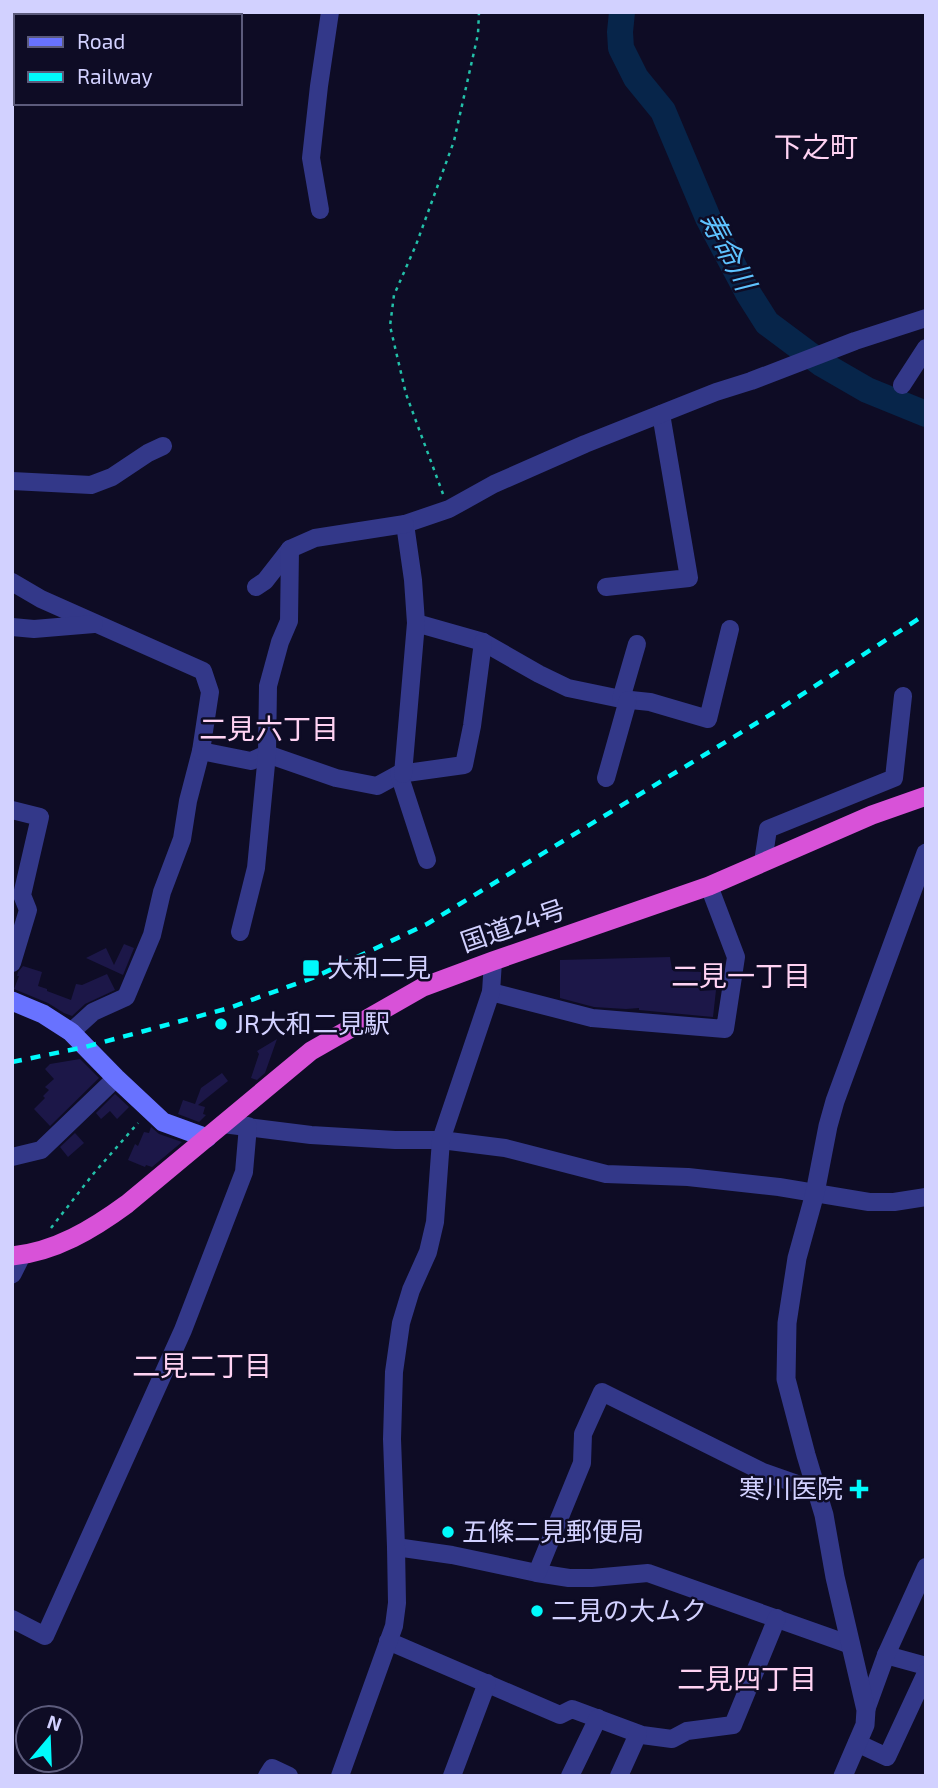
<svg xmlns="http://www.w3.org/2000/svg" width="938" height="1788" font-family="'Exo 2','Noto Sans JP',sans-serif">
<rect width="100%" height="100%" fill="#0e0c25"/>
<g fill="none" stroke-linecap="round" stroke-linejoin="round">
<path stroke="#07254a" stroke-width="26" d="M622,12L620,32L621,48L636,78L663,111L708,218L748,293L767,323L822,364L867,390L926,414"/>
</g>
<g fill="#1c1748">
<path d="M124,944L134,948L123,975L86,958L106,948L114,965Z"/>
<path d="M670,957L672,970L701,972L700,991L716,990L713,1017L639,1010V1008L626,1009L594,1007L560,998V960Z"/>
<path d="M23,966L42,972L38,986L47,989V991L71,1000L76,984L82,985L107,974L115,990L85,1004L72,1016L64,1013L48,1003L14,989L19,976H17L18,972Z"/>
<path d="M277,1039L265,1073L257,1080L251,1078L259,1054L257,1051Z"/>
<path d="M80,1059L99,1078L50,1126L34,1109L45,1098L43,1096L49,1090L45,1087L54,1079L45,1069L50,1064Z"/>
<path d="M222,1073L228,1081L198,1105L205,1107L203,1114L206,1115L199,1122L178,1114L183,1100L195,1104L201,1088Z"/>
<path d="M115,1094L129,1107L117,1119L110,1111L101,1119L96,1113Z"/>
<path d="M151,1127L159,1134L182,1142L152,1167L146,1165L145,1167L128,1160L135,1144L138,1146L144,1132L149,1133Z"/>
<path d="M75,1133L84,1143L68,1157L60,1147Z"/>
</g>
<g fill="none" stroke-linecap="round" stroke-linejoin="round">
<g stroke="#23c0a9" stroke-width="2.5" stroke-dasharray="3.5 5" stroke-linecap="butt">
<path d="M443,494L406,394L390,326L394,295L416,245L454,141L478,34L479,12"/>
<path d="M51,1228L94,1173L138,1123"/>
</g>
<g stroke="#333889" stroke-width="18">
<path d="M320,210L311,158L319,86L330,12"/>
<path d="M902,385L926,348"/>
<path d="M12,481L91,485L112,477L148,453L163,446"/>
<path d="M12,582L41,599L203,671L210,692L201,751L188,801L182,839L162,892L152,935L126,997L93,1012L71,1032"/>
<path d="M256,587L265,581L290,549"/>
<path d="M606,587L689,578L661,414"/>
<path d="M416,623L483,642L539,674L568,688L621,699L650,702L708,719L730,629"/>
<path d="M12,627L34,629L94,624"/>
<path d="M621,699L637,644"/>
<path d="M201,751L251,761L267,754L336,778L377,786L399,774L464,765L472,726L483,642"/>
<path d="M399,774L427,860"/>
<path d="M403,774L416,623L413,580L405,524L449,509L494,484L585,444L716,392L751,381L855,341L926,318"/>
<path d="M606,778L628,700"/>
<path d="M12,810L40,817L22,895L28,910L12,963"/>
<path d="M763,862L768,829L894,778L903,696"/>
<path d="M240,932L256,868L267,754L268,686L280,642L289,621L290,549L315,538L405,524"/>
<path d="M491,992L592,1018L725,1029L736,957L709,886"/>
<path d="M223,1124L311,1135L395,1140H441L505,1148L606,1174L688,1177L779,1187L869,1202H894L926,1197"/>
<path d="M12,1157L41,1150L116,1078"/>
<path d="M396,1547L452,1555L537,1573L569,1578H592L648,1573L851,1645"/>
<path d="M537,1573L582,1463L583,1434L602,1392L763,1472L817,1491"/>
<path d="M12,1619L45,1636L183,1330L244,1172L248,1126"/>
<path d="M388,1641L560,1715L572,1709L642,1735L672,1739L687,1731L733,1725L777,1618"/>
<path d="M886,1655L926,1666"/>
<path d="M866,1710L886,1655L926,1567"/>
<path d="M857,1743L887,1757L926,1673"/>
<path d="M267,1776L272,1768L289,1776"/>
<path d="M340,1776L394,1626L397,1603L396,1547L392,1439L394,1372L401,1323L411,1290L428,1252L435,1222L441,1140L491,992L493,961"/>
<path d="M452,1776L487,1683"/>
<path d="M570,1776L598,1718"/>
<path d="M619,1776L638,1734"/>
</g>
<g stroke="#333889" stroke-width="19">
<path d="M12,1274L21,1256"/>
<path d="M843,1776L865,1725L866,1710L835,1577L824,1515L806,1455L786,1379L787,1323L797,1258L815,1193L828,1126L835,1101L926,853"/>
</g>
<path stroke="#6872ff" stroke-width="19" d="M12,1001L43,1014L71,1032L116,1078L163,1122L207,1138"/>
<path stroke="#d852d8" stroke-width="19" d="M12,1256C55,1252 93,1229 127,1204L311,1051L423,987L493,961L709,886L872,815L926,796"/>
<path stroke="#00fafc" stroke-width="4.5" stroke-dasharray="10 9" stroke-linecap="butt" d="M12,1062L85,1047L229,1008L315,977L427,924L778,710L926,614"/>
</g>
<g fill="#00fafc" stroke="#0e0c25" stroke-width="2.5">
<rect x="302" y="959" width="18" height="18" rx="3.5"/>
<circle cx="221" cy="1024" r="7"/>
<path d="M855.5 1478.5h7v7h7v7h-7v7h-7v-7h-7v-7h7z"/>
<circle cx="448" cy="1532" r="7"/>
<circle cx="537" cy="1611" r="7"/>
</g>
<g text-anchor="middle" stroke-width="5" stroke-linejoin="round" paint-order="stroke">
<g font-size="26" fill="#d2d1ff" stroke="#0e0c25">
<text transform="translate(513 926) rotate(-19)" y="9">国道24号</text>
</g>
<g font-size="26" fill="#d2d1ff" stroke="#0e0c25" text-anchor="start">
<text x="327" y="977">大和二見</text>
<text x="235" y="1033">JR大和二見駅</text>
<text x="843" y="1498" text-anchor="end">寒川医院</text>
<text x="462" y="1541">五條二見郵便局</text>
<text x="551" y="1620">二見の大ムク</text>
</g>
<g font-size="28" fill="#ffd3f3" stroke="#0e0c25">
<text x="816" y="157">下之町</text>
<text x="269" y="739">二見六丁目</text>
<text x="741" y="986">二見一丁目</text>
<text x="202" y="1376">二見二丁目</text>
<text x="747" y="1689">二見四丁目</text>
</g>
<g font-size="28" font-style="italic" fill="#5fc3ff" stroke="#0e0c25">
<text transform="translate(728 251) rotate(62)" y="10">寿命川</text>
</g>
</g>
<rect width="938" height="1788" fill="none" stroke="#d2d1ff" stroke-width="28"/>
<rect x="14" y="14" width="228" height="91" fill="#0e0c25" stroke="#5c5b7c" stroke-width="2"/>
<rect x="28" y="37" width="35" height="10" fill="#6872ff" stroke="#5c5b7c" stroke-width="2"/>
<text x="77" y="49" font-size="21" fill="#d2d1ff">Road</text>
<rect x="28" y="72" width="35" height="10" fill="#00fafc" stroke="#5c5b7c" stroke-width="2"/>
<text x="77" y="84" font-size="21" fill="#d2d1ff">Railway</text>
<g transform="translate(49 1739) rotate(19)"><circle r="33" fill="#0e0c25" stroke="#5c5b7c" stroke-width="2"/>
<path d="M0-5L12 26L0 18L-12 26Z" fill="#00fafc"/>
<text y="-10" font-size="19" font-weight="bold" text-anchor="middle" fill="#d2d1ff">N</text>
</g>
</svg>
